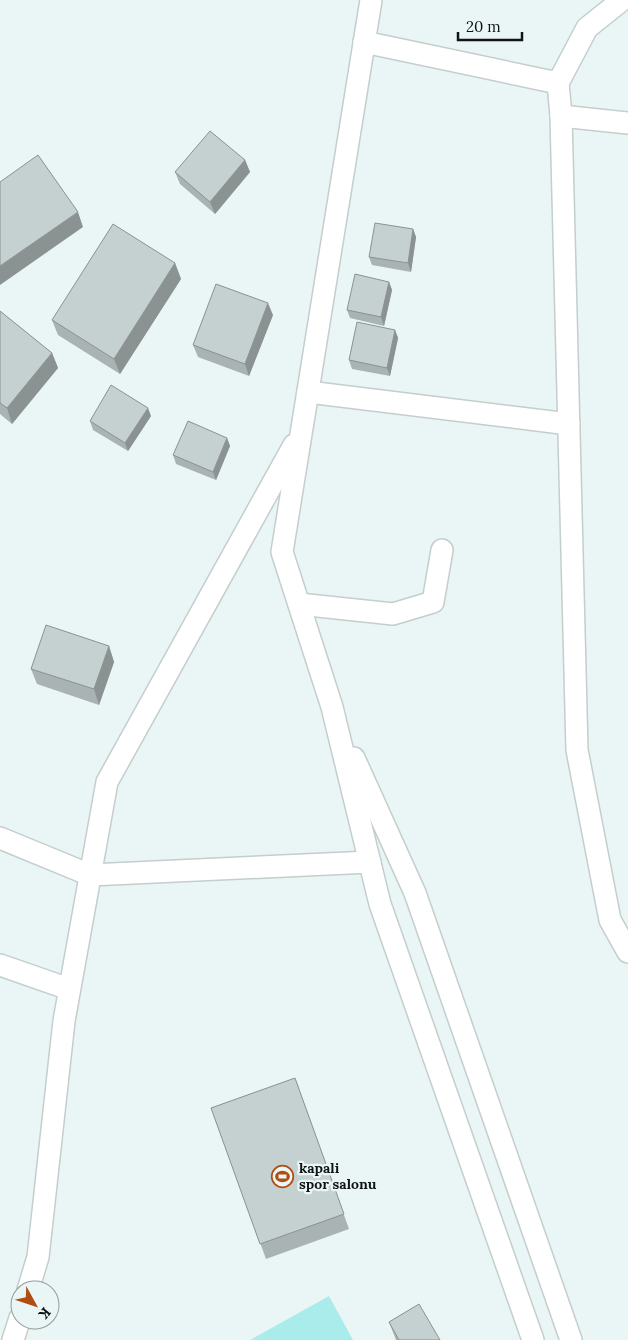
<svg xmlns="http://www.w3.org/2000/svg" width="628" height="1340" font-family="Lora,serif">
<rect width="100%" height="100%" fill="#eaf6f5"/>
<path fill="#aaecec" d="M329,1296L353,1340H250Z"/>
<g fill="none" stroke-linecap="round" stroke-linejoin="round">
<defs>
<g id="minor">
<path d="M371,0L282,552L332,707L380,904L533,1340"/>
<path d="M622,0L587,28L558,83L561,116L577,750L610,920L628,952"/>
<path d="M364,42L558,83"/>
<path d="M561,116L628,123"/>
<path d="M308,392L569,424"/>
<path d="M299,604L393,614L433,602L442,550"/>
<path d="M354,758L415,893L571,1340"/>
<path d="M0,838L90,875L370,862"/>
<path d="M0,965L69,989"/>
<path d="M28,1290L38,1257L64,1021L107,782L294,445"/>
<path d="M13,1340L20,1318"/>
</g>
</defs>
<use href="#minor" stroke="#c3cecd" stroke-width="24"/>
<use href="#minor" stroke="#fff" stroke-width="21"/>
</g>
<g fill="#a9b3b3">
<path d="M245,160L250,172L215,214L180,184L175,172Z"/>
<path d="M413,229L416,237L411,272L372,265L369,257Z"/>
<path d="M175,263L181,279L120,374L58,335L52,320Z"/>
<path d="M389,282L392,290L384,326L350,318L347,310Z"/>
<path d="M0,311L52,353L58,368L12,424L0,414Z"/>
<path d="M273,315L249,376L198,357L193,345Z"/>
<path d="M395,330L398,338L390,376L352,369L349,360Z"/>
<path d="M151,416L128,451L93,430L90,421Z"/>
<path d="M227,438L230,446L216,480L176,464L173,455Z"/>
<path d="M109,646L114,662L99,705L37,684L31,669Z"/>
<path d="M295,1078L349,1229L266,1259L211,1108Z"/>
<path d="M389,1322L440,1340H396Z"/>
</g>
<g fill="#8a9292">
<path d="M245,160L250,172L215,214L210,202Z"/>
<path d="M78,212L83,227L0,285V266Z"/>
<path d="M413,229L416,237L411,272L408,263Z"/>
<path d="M175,263L181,279L120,374L114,359Z"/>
<path d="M389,282L392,290L384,326L381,317Z"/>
<path d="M268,303L273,315L249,376L245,364Z"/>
<path d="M395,330L398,338L390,376L387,368Z"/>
<path d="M52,353L58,368L12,424L7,408Z"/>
<path d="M148,408L151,416L128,451L125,443Z"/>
<path d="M227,438L230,446L216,480L213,472Z"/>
<path d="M109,646L114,662L99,705L94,689Z"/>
</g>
<g fill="#c5d0d0" stroke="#8a9292">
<path d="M210,131L245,160L210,202L175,172Z"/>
<path d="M38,155L78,212L0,266V182Z"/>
<path d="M375,223L413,229L408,263L369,257Z"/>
<path d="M113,224L175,263L114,359L52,320Z"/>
<path d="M355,274L389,282L381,317L347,310Z"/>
<path d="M216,284L268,303L245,364L193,345Z"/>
<path d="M0,311L52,353L7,408L0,403Z"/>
<path d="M357,322L395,330L387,368L349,360Z"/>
<path d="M111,385L148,408L125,443L90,421Z"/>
<path d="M188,421L227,438L213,472L173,455Z"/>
<path d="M46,625L109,646L94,689L31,669Z"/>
<path d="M295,1078L344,1214L260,1244L211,1108Z"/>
<path d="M419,1304L440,1340H399L389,1322Z"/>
</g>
<defs>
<symbol id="stadium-ring" viewBox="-11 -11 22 22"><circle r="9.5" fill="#eaf6f5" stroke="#af4d12" stroke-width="1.5"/><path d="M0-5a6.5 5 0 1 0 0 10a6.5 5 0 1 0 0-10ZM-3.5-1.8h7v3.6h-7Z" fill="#af4d12"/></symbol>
</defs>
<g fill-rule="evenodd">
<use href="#stadium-ring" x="270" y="1164" width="25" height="25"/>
</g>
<g text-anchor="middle" stroke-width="4.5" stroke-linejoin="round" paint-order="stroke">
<g font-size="14" font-weight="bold" fill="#111414" stroke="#eaf6f5" text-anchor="start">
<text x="299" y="1173">kapali<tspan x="299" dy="16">spor salonu</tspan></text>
</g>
</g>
<g transform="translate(35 1305) rotate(130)"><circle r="24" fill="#eaf6f5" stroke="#939c9b"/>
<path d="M0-4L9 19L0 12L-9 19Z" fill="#af4d12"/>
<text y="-8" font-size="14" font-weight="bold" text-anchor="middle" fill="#111414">K</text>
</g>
<path d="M458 32v8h64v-8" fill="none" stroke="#111414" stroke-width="2.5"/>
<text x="466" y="32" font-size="15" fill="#111414" stroke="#eaf6f5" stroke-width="4" paint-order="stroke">20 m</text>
</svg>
